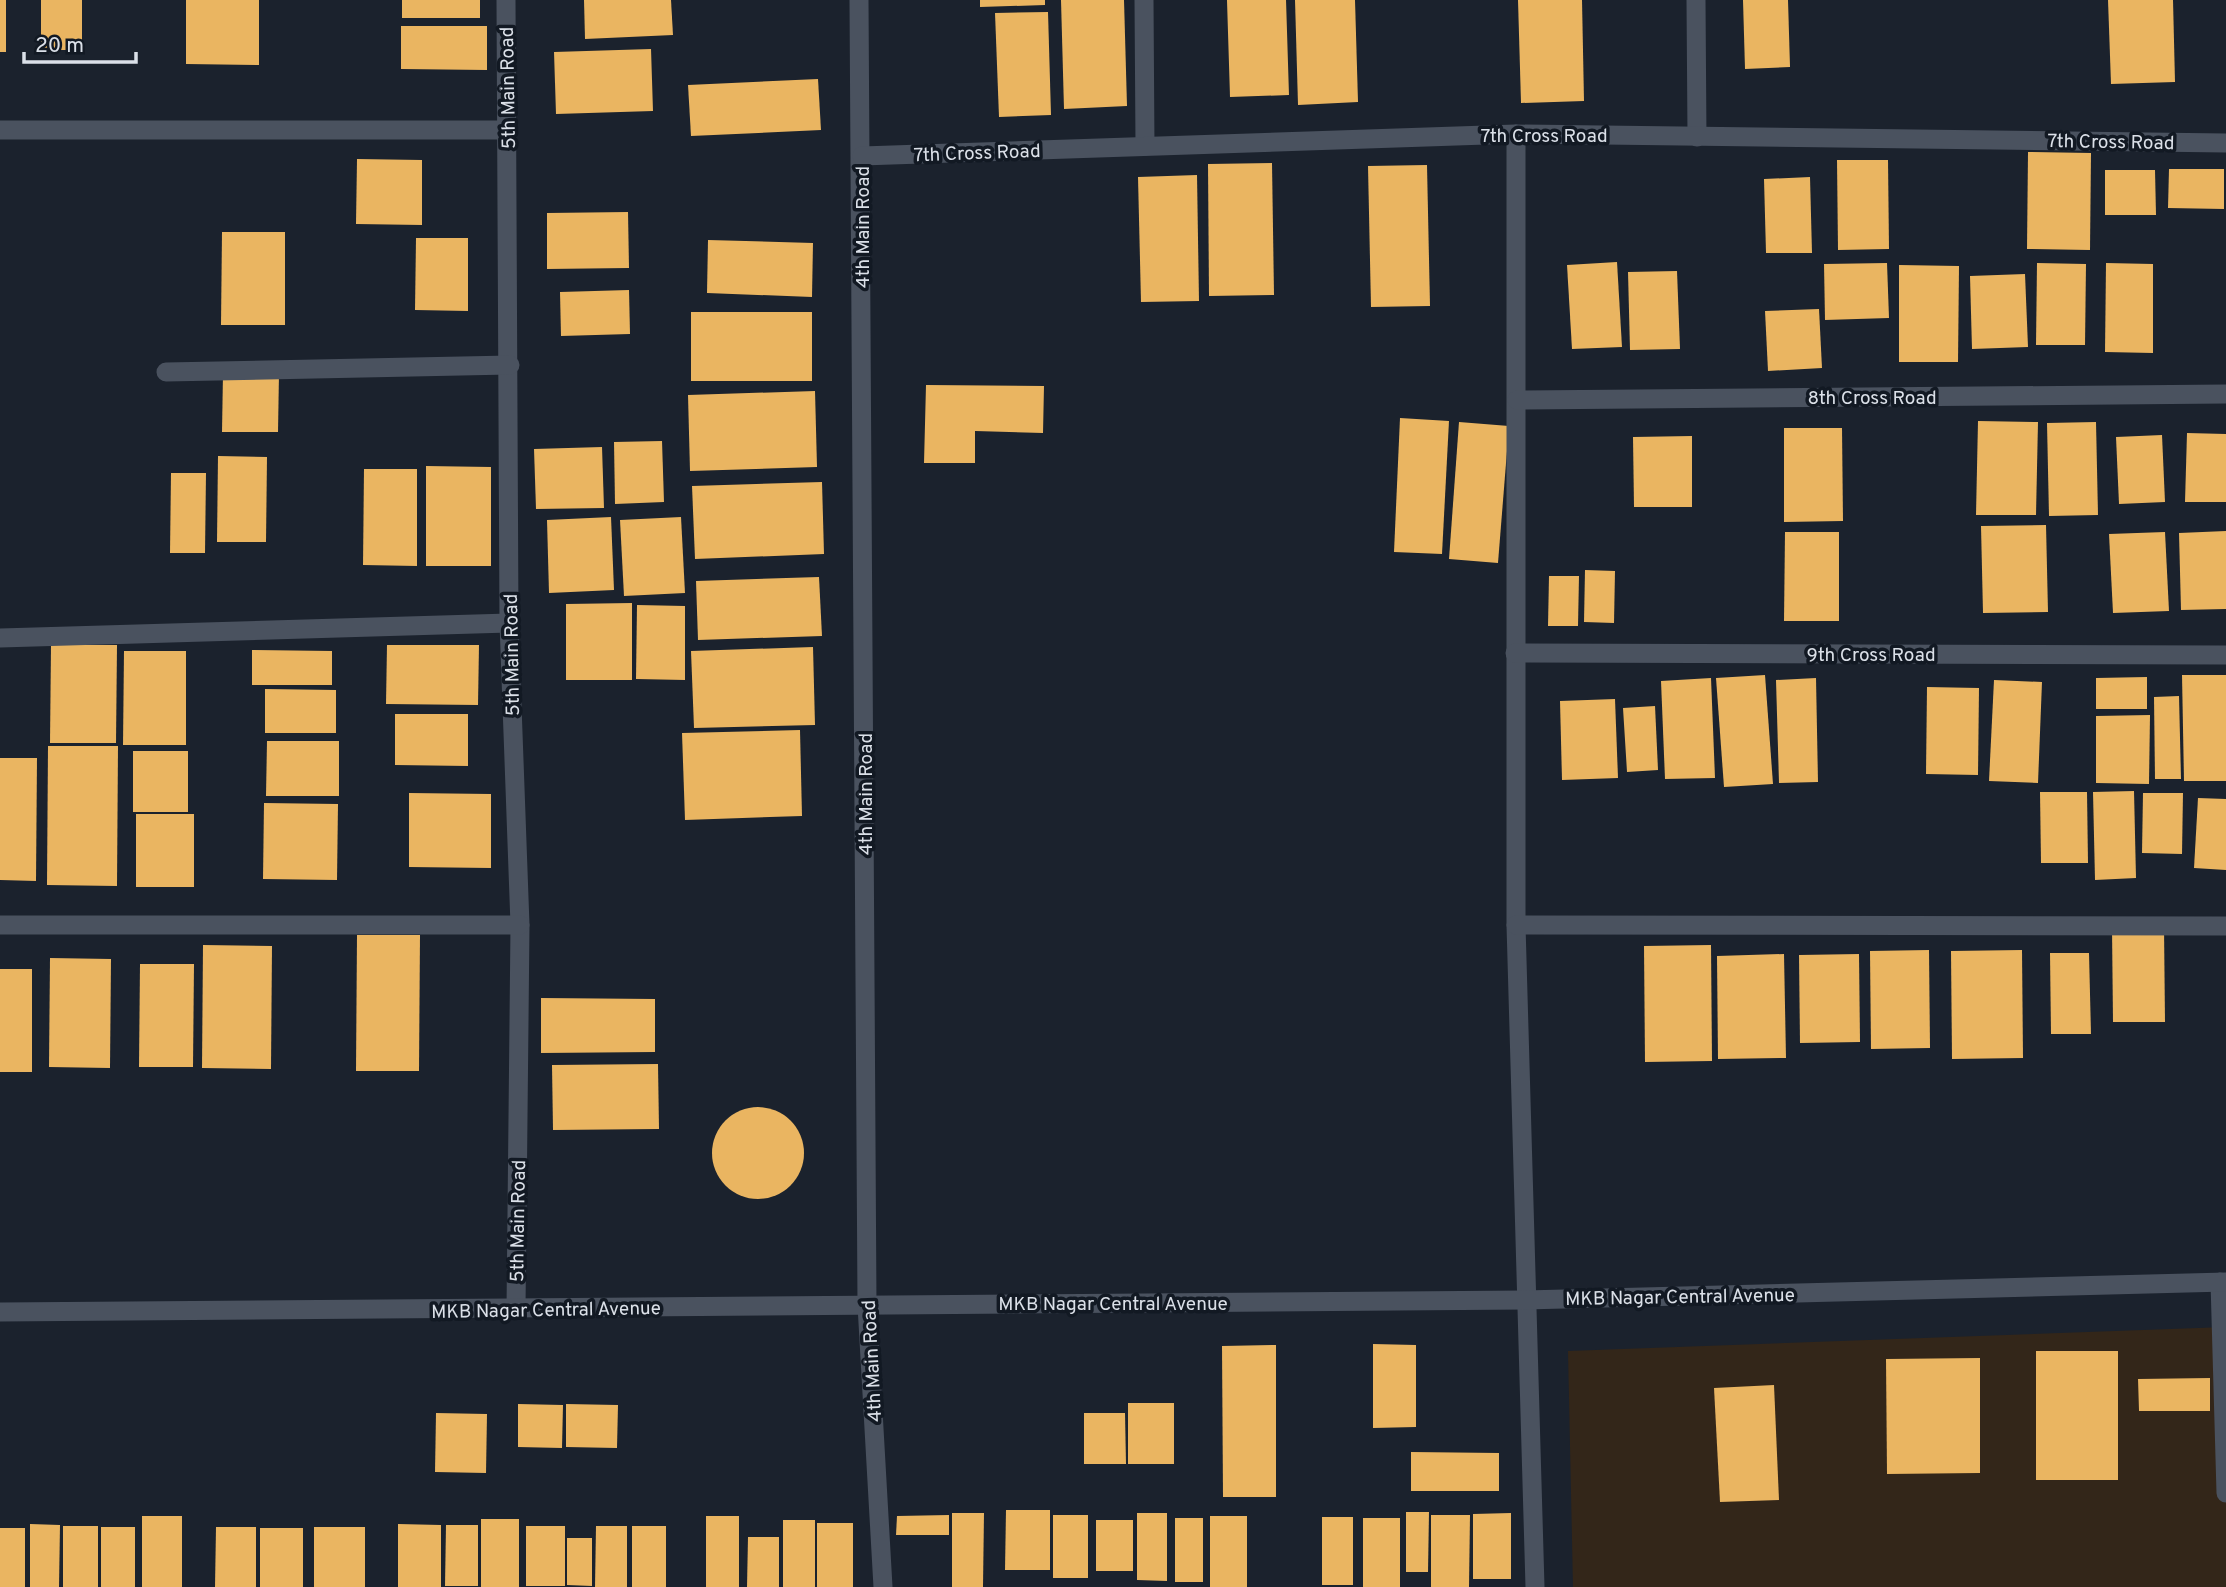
<svg xmlns="http://www.w3.org/2000/svg" width="2226" height="1587" font-family="Overpass,sans-serif">
<rect width="100%" height="100%" fill="#1b222d"/>
<path fill="#332619" d="M2226,1327V1587H1573L1568,1351Z"/>
<g fill="#eab561">
<rect x="0" y="0" width="6" height="52"/>
<rect x="41" y="0" width="41" height="50"/>
<path d="M186,0H259V65L186,64Z"/>
<rect x="402" y="0" width="78" height="18"/>
<path d="M584,0H671L673,35L585,39Z"/>
<path d="M980,0H1045V5L980,7Z"/>
<path d="M1061,0H1124L1127,106L1064,109Z"/>
<path d="M1227,0H1286L1289,95L1230,97Z"/>
<path d="M1295,0H1355L1358,102L1298,105Z"/>
<path d="M1518,0H1582L1584,101L1521,103Z"/>
<path d="M1743,0H1788L1790,67L1745,69Z"/>
<path d="M2108,0H2173L2175,82L2111,84Z"/>
<path d="M1048,12L1051,115L999,117L995,13Z"/>
<path d="M401,26H487V70L401,69Z"/>
<path d="M651,49L653,111L556,114L554,52Z"/>
<path d="M818,79L821,130L691,136L688,85Z"/>
<path d="M2028,152L2091,153L2090,250L2027,249Z"/>
<path d="M357,159L422,160V225L356,224Z"/>
<path d="M1837,160H1888L1889,249L1838,250Z"/>
<path d="M1272,163L1274,295L1209,296L1208,164Z"/>
<path d="M1427,165L1430,306L1371,307L1368,166Z"/>
<path d="M2169,169H2224V209L2168,208Z"/>
<path d="M2105,170H2155L2156,215H2105Z"/>
<path d="M1197,175L1199,301L1141,302L1138,177Z"/>
<path d="M1810,177L1812,253H1766L1764,179Z"/>
<path d="M628,212L629,268L547,269V213Z"/>
<path d="M222,232H285V325H221Z"/>
<path d="M416,238H468V311L415,310Z"/>
<path d="M708,240L813,243L812,297L707,293Z"/>
<path d="M1617,262L1622,347L1572,349L1567,265Z"/>
<path d="M1887,263L1889,318L1825,320L1824,264Z"/>
<path d="M2037,263L2086,264L2085,345H2036Z"/>
<path d="M2106,263L2153,264V353L2105,352Z"/>
<path d="M1899,265L1959,266L1958,362H1899Z"/>
<path d="M1677,271L1680,349L1630,350L1628,272Z"/>
<path d="M2025,274L2028,347L1972,349L1970,276Z"/>
<path d="M629,290L630,334L561,336L560,292Z"/>
<path d="M1819,309L1822,368L1768,371L1765,311Z"/>
<rect x="691" y="312" width="121" height="69"/>
<path d="M223,373H279L278,432H222Z"/>
<path d="M926,385L1044,386L1043,433L975,431V463H924Z"/>
<path d="M815,391L817,467L690,471L688,395Z"/>
<path d="M1400,418L1449,421L1442,554L1394,552Z"/>
<path d="M1978,421L2038,422L2036,515H1976Z"/>
<path d="M1459,422L1509,426L1498,563L1449,559Z"/>
<path d="M2096,422L2098,515L2049,516L2047,423Z"/>
<path d="M1784,428H1842L1843,521L1784,522Z"/>
<path d="M2187,433L2226,434V502H2185Z"/>
<path d="M2162,435L2165,502L2119,504L2116,437Z"/>
<path d="M1692,436V507H1634L1633,437Z"/>
<path d="M662,441L664,502L615,504L614,442Z"/>
<path d="M602,447L604,508L536,509L534,449Z"/>
<path d="M218,456L267,457L266,542H217Z"/>
<path d="M426,466L491,467V566H426Z"/>
<path d="M364,469H417V566L363,565Z"/>
<path d="M171,473H206L205,553H170Z"/>
<path d="M822,482L824,554L695,559L692,486Z"/>
<path d="M611,517L614,590L549,593L547,520Z"/>
<path d="M681,517L685,593L624,596L620,520Z"/>
<path d="M2046,525L2048,612L1983,613L1981,526Z"/>
<path d="M2226,531V609L2181,610L2179,533Z"/>
<path d="M1785,532H1839V621H1784Z"/>
<path d="M2165,532L2169,611L2113,613L2109,534Z"/>
<path d="M1585,570L1615,571L1614,623L1584,622Z"/>
<path d="M1549,576H1579L1578,626H1548Z"/>
<path d="M819,577L822,636L698,640L696,581Z"/>
<path d="M632,603V680H566V604Z"/>
<path d="M637,605L685,606V680L636,679Z"/>
<path d="M51,645H117L116,743H50Z"/>
<path d="M387,645H479L478,705L386,704Z"/>
<path d="M813,647L815,725L694,728L691,651Z"/>
<path d="M252,650L332,651V685H252Z"/>
<path d="M124,651H186V745H123Z"/>
<path d="M1765,675L1773,784L1724,787L1716,678Z"/>
<path d="M2182,675H2226V781H2184Z"/>
<path d="M2147,677V709H2096V678Z"/>
<path d="M1711,678L1715,778L1665,779L1661,681Z"/>
<path d="M1816,678L1818,782L1779,783L1776,680Z"/>
<path d="M1994,680L2042,682L2038,783L1989,781Z"/>
<path d="M1927,687L1979,688L1978,775L1926,774Z"/>
<path d="M265,689L336,690V733H265Z"/>
<path d="M2179,696L2181,779H2155L2154,697Z"/>
<path d="M1615,699L1618,778L1562,780L1560,701Z"/>
<path d="M1655,706L1658,770L1627,772L1623,708Z"/>
<path d="M395,714H468V766L395,765Z"/>
<path d="M2150,715L2149,784L2096,783V716Z"/>
<path d="M800,730L802,816L685,820L682,733Z"/>
<path d="M267,741H339V796H266Z"/>
<path d="M48,746H118L117,886L47,885Z"/>
<rect x="133" y="751" width="55" height="61"/>
<path d="M0,758H37L36,881L0,880Z"/>
<path d="M2134,791L2136,878L2095,880L2093,792Z"/>
<path d="M2040,792H2087L2088,863H2041Z"/>
<path d="M409,793L491,794V868L409,867Z"/>
<path d="M2143,793H2183L2182,854L2142,853Z"/>
<path d="M2198,798L2226,799V870L2194,868Z"/>
<path d="M264,803L338,804L337,880L263,879Z"/>
<rect x="136" y="814" width="58" height="73"/>
<path d="M2164,927L2165,1022H2113L2112,928Z"/>
<path d="M357,935H420L419,1071H356Z"/>
<path d="M203,945L272,946L271,1069L202,1068Z"/>
<path d="M1711,945L1712,1061L1645,1062L1644,946Z"/>
<path d="M1929,950L1930,1048L1871,1049L1870,951Z"/>
<path d="M2022,950L2023,1058L1952,1059L1951,951Z"/>
<path d="M2050,953H2089L2091,1034H2051Z"/>
<path d="M1784,954L1786,1058L1718,1059L1717,956Z"/>
<path d="M1859,954L1860,1042L1800,1043L1799,955Z"/>
<path d="M50,958L111,959L110,1068L49,1067Z"/>
<path d="M140,964H194L193,1067H139Z"/>
<rect x="0" y="969" width="32" height="103"/>
<path d="M541,998L655,999V1052L541,1053Z"/>
<path d="M658,1064L659,1129L553,1130L552,1065Z"/>
<circle cx="758" cy="1153" r="46"/>
<path d="M1373,1344L1416,1345V1427L1373,1428Z"/>
<path d="M1276,1345V1497H1223L1222,1346Z"/>
<rect x="2036" y="1351" width="82" height="129"/>
<path d="M1980,1358V1473L1887,1474L1886,1359Z"/>
<path d="M2210,1378V1411H2139L2138,1379Z"/>
<path d="M1774,1385L1779,1500L1720,1502L1714,1388Z"/>
<rect x="1128" y="1403" width="46" height="61"/>
<path d="M518,1404L563,1405L562,1448L518,1447Z"/>
<path d="M566,1404L618,1405L617,1448L566,1447Z"/>
<path d="M436,1413L487,1414L486,1473L435,1472Z"/>
<path d="M1084,1413H1125L1126,1464H1084Z"/>
<path d="M1411,1452L1499,1453V1491H1411Z"/>
<path d="M1006,1510H1050V1570H1005Z"/>
<path d="M1406,1512H1429L1428,1572H1406Z"/>
<path d="M952,1513H984L983,1587H952Z"/>
<path d="M1137,1513H1167V1581L1137,1580Z"/>
<path d="M1511,1513V1579H1473V1514Z"/>
<path d="M949,1515V1535H896L897,1516Z"/>
<rect x="1053" y="1515" width="35" height="63"/>
<path d="M1431,1515H1470L1469,1587H1431Z"/>
<rect x="142" y="1516" width="40" height="71"/>
<rect x="706" y="1516" width="33" height="71"/>
<rect x="1210" y="1516" width="37" height="71"/>
<rect x="1322" y="1517" width="31" height="68"/>
<rect x="1175" y="1518" width="28" height="64"/>
<rect x="1363" y="1518" width="37" height="69"/>
<rect x="481" y="1519" width="38" height="68"/>
<rect x="783" y="1520" width="32" height="67"/>
<rect x="1096" y="1520" width="37" height="51"/>
<rect x="817" y="1523" width="36" height="64"/>
<path d="M30,1524L60,1525L59,1587H30Z"/>
<path d="M398,1524L441,1525V1587H398Z"/>
<path d="M446,1525H478V1586H445Z"/>
<rect x="63" y="1526" width="35" height="61"/>
<rect x="526" y="1526" width="39" height="60"/>
<path d="M596,1526H627V1587H595Z"/>
<rect x="632" y="1526" width="34" height="61"/>
<rect x="101" y="1527" width="34" height="60"/>
<path d="M216,1527H256V1587H215Z"/>
<rect x="314" y="1527" width="51" height="60"/>
<rect x="0" y="1528" width="25" height="59"/>
<rect x="260" y="1528" width="43" height="59"/>
<path d="M748,1537H779V1587H747Z"/>
<path d="M567,1538H592V1586L567,1585Z"/>
</g>
<g fill="none" stroke-linecap="round" stroke-linejoin="round">
<g stroke="#4a525f" stroke-width="19">
<path d="M506,0L509,623L520,925L516,1309"/>
<path d="M859,0L867,1305L883,1587"/>
<path d="M1144,0L1145,146"/>
<path d="M1696,0L1697,137"/>
<path d="M0,130H507"/>
<path d="M1516,134V925L1535,1587"/>
<path d="M862,156L1516,134L2226,143"/>
<path d="M166,372L510,365"/>
<path d="M1517,400L2226,394"/>
<path d="M0,638L509,623"/>
<path d="M1515,653L2226,655"/>
<path d="M0,925H520"/>
<path d="M1516,925L2226,926"/>
<path d="M2220,1282L2226,1493"/>
</g>
<path stroke="#4a525f" stroke-width="19" d="M0,1312L1525,1300L2226,1282"/>
</g>
<g text-anchor="middle" stroke-width="7" stroke-linejoin="round" paint-order="stroke">
<g font-size="19" fill="#dbe0e8" stroke="#121923">
<text transform="translate(507 88) rotate(-91)" y="7">5th Main Road</text>
<text x="1544" y="142">7th Cross Road</text>
<text transform="translate(2111 141) rotate(1)" y="7">7th Cross Road</text>
<text transform="translate(977 152) rotate(-2)" y="7">7th Cross Road</text>
<text transform="translate(862 227) rotate(-90)" y="7">4th Main Road</text>
<text x="1872" y="404">8th Cross Road</text>
<text x="1871" y="661">9th Cross Road</text>
<text transform="translate(511 655) rotate(-91)" y="7">5th Main Road</text>
<text transform="translate(865 794) rotate(-90)" y="7">4th Main Road</text>
<text transform="translate(517 1221) rotate(-89)" y="7">5th Main Road</text>
<text transform="translate(1680 1296) rotate(-1)" y="7">MKB Nagar Central Avenue</text>
<text x="1113" y="1310">MKB Nagar Central Avenue</text>
<text transform="translate(546 1309) rotate(-1)" y="7">MKB Nagar Central Avenue</text>
<text transform="translate(871 1361) rotate(-93)" y="7">4th Main Road</text>
</g>
</g>
<path d="M24 52v10h112v-10" fill="none" stroke="#dbe0e8" stroke-width="3.5"/>
<text x="35" y="52" font-size="21" fill="#dbe0e8" stroke="#121923" stroke-width="5" paint-order="stroke">20 m</text>
</svg>
